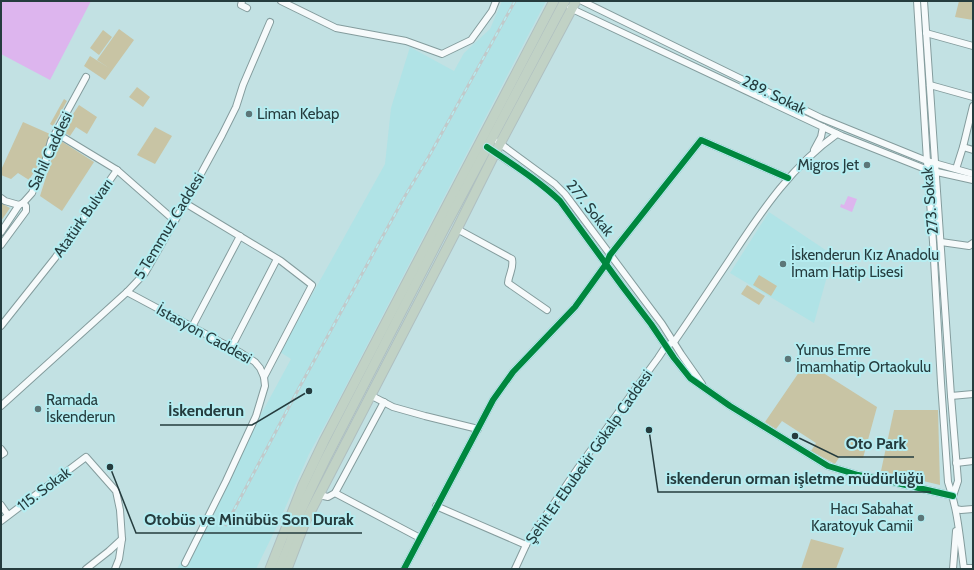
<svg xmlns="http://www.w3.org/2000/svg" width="974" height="570" font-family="Cabin,sans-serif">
<rect width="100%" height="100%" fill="#c2e1e3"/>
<g fill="#b0e3e6">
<path d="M502,1H546L337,403L309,454L278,524L256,569H177L291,359L280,352L385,164L391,108L410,47L454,71L464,53L490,29Z"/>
<path d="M769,212L833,255L814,323L730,273Z"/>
</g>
<g fill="#c8c4a4">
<path d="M959,1H973V20L955,17Z"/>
<path d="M119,29L134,40L105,80L84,66L90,56L109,68L97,60Z"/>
<path d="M103,30L112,37L99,55L90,48Z"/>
<path d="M137,87L150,97L143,107L129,97Z"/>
<path d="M64,99L67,101L53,126L50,124Z"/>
<path d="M79,105L97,117L87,134L76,127L70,136L62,131Z"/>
<path d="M23,122L50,134L42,159L29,180L18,173L11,179L1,175V170Z"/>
<path d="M155,127L172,136L155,164L137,155Z"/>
<path d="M58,139L94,162L62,211L40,196Z"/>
<path d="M1,203L10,208L1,221Z"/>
<path d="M759,275L777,286L771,296L753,285Z"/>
<path d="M747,285L765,296L759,305L741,294Z"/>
<path d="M806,362L877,407L863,458L840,456L835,464L811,451L816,443L782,421L776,429L765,422Z"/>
<path d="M894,410H938L940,485L881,471Z"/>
<path d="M811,539L844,548L836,569H801Z"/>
</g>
<g fill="#ddb5ee">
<path d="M1,1H91L50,80L1,54Z"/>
<path d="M848,196L857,199L852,212L840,207L841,204L844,205Z"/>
</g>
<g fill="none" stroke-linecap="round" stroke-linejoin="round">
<defs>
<g id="minor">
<path d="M242,1L241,5L247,8"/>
<path d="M281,1L336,28L406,41L442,54L471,40L492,11L496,1"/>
<path d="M582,1L821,118L927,161L973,174"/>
<path d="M917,1L927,161L933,242L941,383L948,482C958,510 960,540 964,569"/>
<path d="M924,1L951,396L958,481L953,496"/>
<path d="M570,8L842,136L928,170L973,180"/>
<path d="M926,33L973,46"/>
<path d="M930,85L973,97"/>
<path d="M56,133L117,170"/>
<path d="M498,142L555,184L565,194L662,324L681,354L702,384"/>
<path d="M963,147L973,150"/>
<path d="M814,150L821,137L823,127"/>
<path d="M493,151C516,167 540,181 560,201L622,286L651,324L674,358L690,378L730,406L828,466L858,475L880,479L953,496"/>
<path d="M956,169L963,147L973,106"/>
<path d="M1,198L5,201L19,205"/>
<path d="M23,203L32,193L45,162L51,141L86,77"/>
<path d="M185,203L281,261L312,285L264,377"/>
<path d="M457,229L512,259C514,269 509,273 508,283L547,310"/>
<path d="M1,232L19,205L23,203L26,206V211L1,245"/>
<path d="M941,242L969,246L973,243"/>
<path d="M127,292L241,353L255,362L260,368L264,377L265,386L256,416L226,481L185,563"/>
<path d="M1,326L55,258L117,170L175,221"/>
<path d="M192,327L240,236"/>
<path d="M231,348L277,259"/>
<path d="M370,395L393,407L425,416L478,429"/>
<path d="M951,396L973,394"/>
<path d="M1,406L127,292L145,273L185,203L222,135L236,107L243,85L270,22"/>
<path d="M1,449L4,453L1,455"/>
<path d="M956,463L973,461"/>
<path d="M335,493L420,538"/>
<path d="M319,495L328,497L335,493L384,402"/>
<path d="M1,505L8,515"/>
<path d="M436,506L526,545"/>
<path d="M956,509L961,510L973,509"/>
<path d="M1,521L86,457L116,491L120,510L122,539L119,559L115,569"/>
<path d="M964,568H973"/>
<path d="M86,569L109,551L122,539"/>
<path d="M404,569L493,400L513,372L575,307L606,264L610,255L701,140L788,178"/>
<path d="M515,569L527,543L578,468L636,388L658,358L666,346L674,342C694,313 714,283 734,253C763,209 793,165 837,134"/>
<path d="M953,569L956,531"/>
</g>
<g id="highway">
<path d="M270,569L303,485L324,441L554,1"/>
<path d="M279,569L290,543L298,517L310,491L325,460L446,225L565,1"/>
<path d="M287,569L305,522L457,229L495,153L576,1"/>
</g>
</defs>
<use href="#minor" stroke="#849c9d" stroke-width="8"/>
<use href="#highway" stroke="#afbfc0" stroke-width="11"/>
<use href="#minor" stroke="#f6fafb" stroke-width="6"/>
<use href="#highway" stroke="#c1d2c5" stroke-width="9"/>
<defs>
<path id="rail" d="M226,525L299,388L405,196L428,158L515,1"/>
</defs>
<use href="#rail" stroke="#c0c9ca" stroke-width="3"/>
<use href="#rail" stroke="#b5edf1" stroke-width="1.5" stroke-dasharray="4.5" stroke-linecap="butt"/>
<defs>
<g id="cycleway">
<path d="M487,147C512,164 538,180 560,201L622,286L651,324L674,358L690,378L730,406L828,466L858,475L880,479L953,496"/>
<path d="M404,569L493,400L513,372L575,307L606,264L610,255L701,140L788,178"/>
</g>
</defs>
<use href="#cycleway" stroke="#b5edf1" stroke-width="8"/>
<use href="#cycleway" stroke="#00873e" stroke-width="6"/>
</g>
<g fill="#5c7678" stroke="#b5edf1" stroke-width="1.5">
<circle cx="249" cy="114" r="4"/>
<circle cx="867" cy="165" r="4"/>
<circle cx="783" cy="264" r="4"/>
<circle cx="788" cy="359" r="4"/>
<circle cx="38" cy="409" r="4"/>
<circle cx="921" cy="518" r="4"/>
</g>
<g text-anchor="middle" stroke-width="4" stroke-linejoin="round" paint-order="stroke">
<g font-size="15" fill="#253c3e" stroke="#b5edf1">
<text transform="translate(774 95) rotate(26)" y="5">289. Sokak</text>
<text transform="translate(50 151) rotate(-65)" y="5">Sahil Caddesi</text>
<text transform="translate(930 201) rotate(-95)" y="5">273. Sokak</text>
<text transform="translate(590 208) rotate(52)" y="5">277. Sokak</text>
<text transform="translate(83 218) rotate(-55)" y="5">Atatürk Bulvarı</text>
<text transform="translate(169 226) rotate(-59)" y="5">5 Temmuz Caddesi</text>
<text transform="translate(204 334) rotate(29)" y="5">İstasyon Caddesi</text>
<text transform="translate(589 457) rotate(-55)" y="5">Şehit Er Ebubekir Gökalp Caddesi</text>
<text transform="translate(44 489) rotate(-37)" y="5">115. Sokak</text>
</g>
<g font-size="15" fill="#253c3e" stroke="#b5edf1" text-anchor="start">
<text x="257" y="119">Liman Kebap</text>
<text x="859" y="170" text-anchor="end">Migros Jet</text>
<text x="791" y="260">İskenderun Kız Anadolu<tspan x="791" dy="17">İmam Hatip Lisesi</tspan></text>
<text x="796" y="355">Yunus Emre<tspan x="796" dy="17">İmamhatip Ortaokulu</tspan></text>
<text x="46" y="405">Ramada<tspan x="46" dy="17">İskenderun</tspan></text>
<text x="913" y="514" text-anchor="end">Hacı Sabahat<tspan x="913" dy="17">Karatoyuk Camii</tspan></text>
</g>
</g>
<path fill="none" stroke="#253c3e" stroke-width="1.5" d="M309 391L252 425H160M795 436L838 457H914M649 430L658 492H931M110 467L136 533H362"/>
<g fill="#253c3e" stroke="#b5edf1" stroke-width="1.5">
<circle cx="309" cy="391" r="4"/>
<circle cx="795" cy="436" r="4"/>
<circle cx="649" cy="430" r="4"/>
<circle cx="110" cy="467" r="4"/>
</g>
<g font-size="16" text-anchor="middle" font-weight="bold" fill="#253c3e" stroke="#b5edf1" stroke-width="4" stroke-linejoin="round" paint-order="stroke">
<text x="206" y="416">İskenderun</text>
<text x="876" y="449">Oto Park</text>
<text x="795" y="484">iskenderun orman işletme müdürlüğü</text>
<text x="249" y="525">Otobüs ve Minübüs Son Durak</text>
</g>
<rect width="974" height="570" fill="none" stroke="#253c3e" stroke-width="4"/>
</svg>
